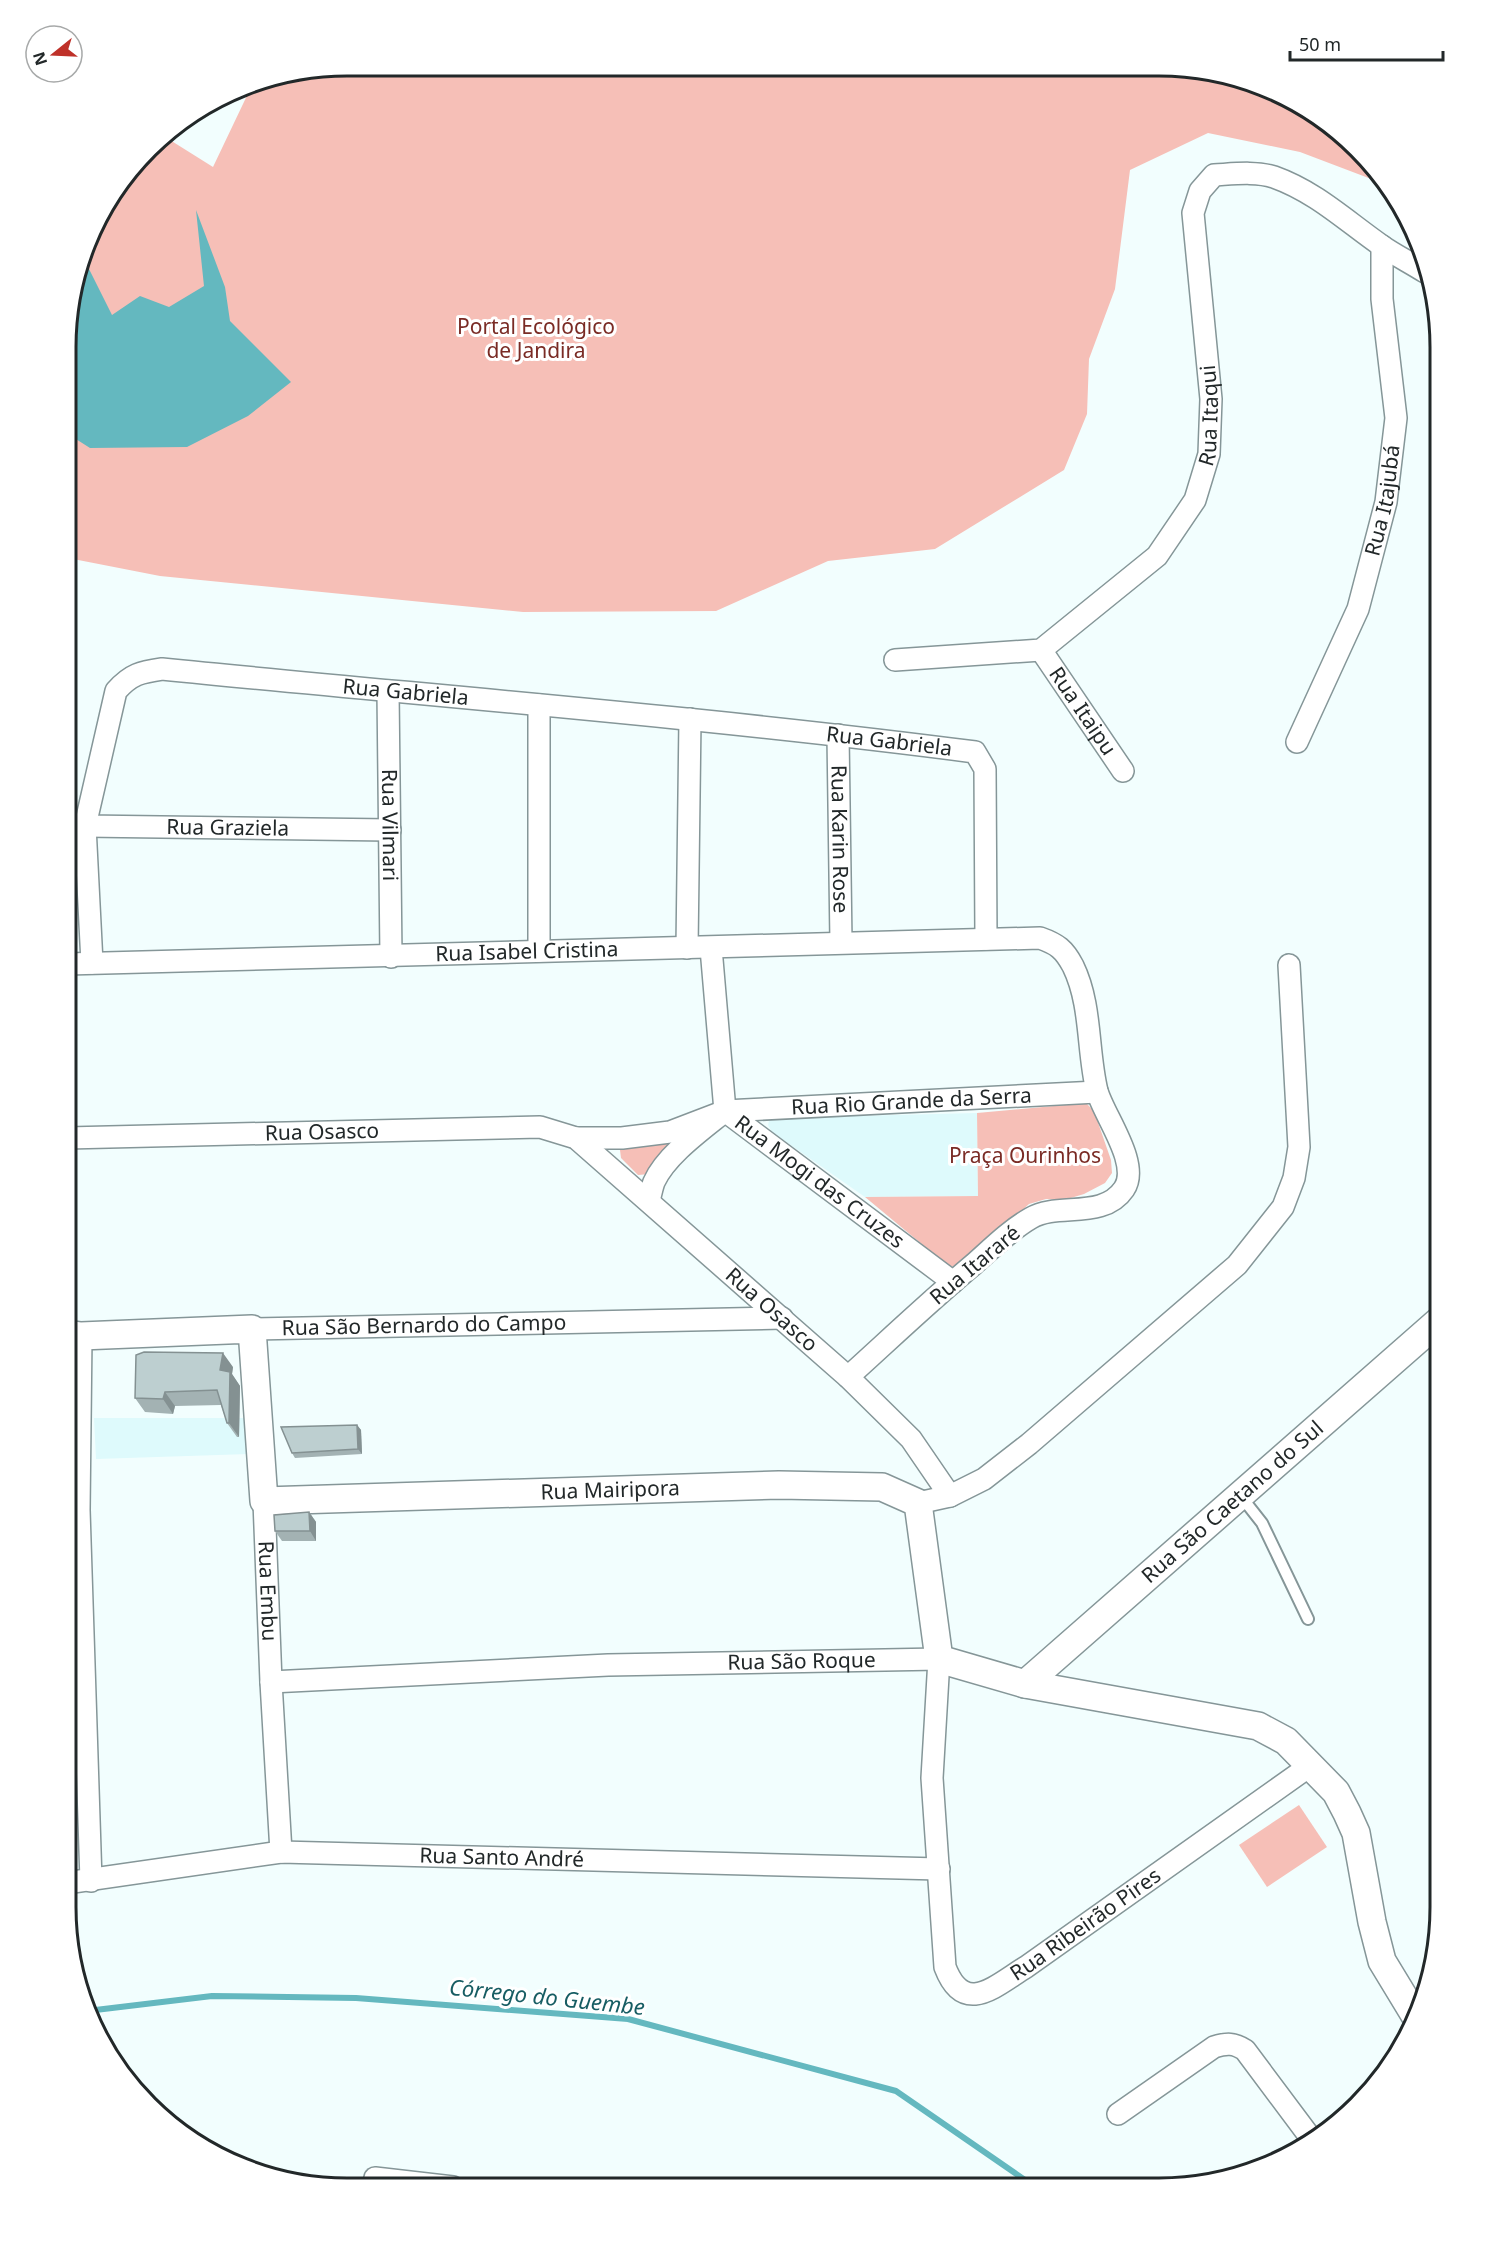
<svg xmlns="http://www.w3.org/2000/svg" width="1506" height="2255" font-family="'Noto Sans',sans-serif">
<rect width="100%" height="100%" fill="#f2fefe"/>
<g fill="#defafc">
<path d="M977,1113L978,1196L865,1197L772,1132L768,1125L769,1121L774,1118Z"/>
<path d="M94,1418H247L249,1454L96,1459Z"/>
</g>
<g fill="#f6bfb7">
<path d="M347,66L1196,68L1266,87L1330,124L1382,176L1387,185L1300,152L1208,133L1130,170L1115,289L1089,359L1087,414L1064,470L935,549L828,561L716,611L523,612L160,576L68,558V310L103,207L162,135L213,167L253,83Z"/>
<path d="M1086,1103L1094,1111L1111,1160L1112,1173L1105,1183L1084,1194L1064,1200L1046,1199L1029,1204L966,1261L955,1267L947,1265L865,1197L978,1196L977,1113Z"/>
<path d="M676,1135L678,1141L650,1174L638,1175L621,1158L620,1150Z"/>
<path d="M1299,1805L1327,1847L1267,1887L1239,1845Z"/>
</g>
<path fill="#64b8bf" d="M196,210L225,287L230,321L291,382L248,416L187,447L90,448L68,434V310L85,261L112,315L140,296L169,307L204,286Z"/>
<g fill="none" stroke-linecap="round" stroke-linejoin="round">
<path stroke="#64b8bf" stroke-width="6" d="M87,2011L212,1996L356,1998L628,2019L896,2091L1038,2189"/>
<defs>
<path id="service" d="M1240,1495L1262,1523L1308,1619"/>
<g id="minor">
<path id="s1" d="M1041,650L1123,771"/>
<path id="s2" d="M895,660L1041,650L1157,556L1195,500L1209,454L1211,399L1193,213L1200,191L1214,175C1233,174 1256,171 1274,177C1316,192 1346,221 1382,246C1395,255 1411,263 1425,272"/>
<path id="s3" d="M388,691L391,957"/>
<path d="M539,705V951"/>
<path id="s4" d="M838,735L841,942"/>
<path id="s5" d="M1297,742L1358,609L1386,502L1396,418L1382,299V246"/>
<path id="s6" d="M68,823L85,826L390,830"/>
<path d="M687,948L690,719"/>
<path d="M711,948L725,1111"/>
<path id="s7" d="M92,963L85,826L116,691C131,674 141,672 162,669C433,696 705,717 975,752L985,769L986,939"/>
<path id="s8" d="M67,964L1040,938C1057,944 1064,949 1073,966C1092,1005 1087,1050 1097,1091C1104,1116 1141,1164 1124,1189C1103,1220 1058,1202 1031,1218C1010,1230 992,1248 974,1264C931,1300 890,1339 848,1377"/>
<path id="s9" d="M67,1138L540,1127L576,1138L848,1377L911,1439L950,1496"/>
<path id="s10" d="M576,1138H622L670,1132L725,1111L1097,1092"/>
<path id="s11" d="M649,1200C651,1194 652,1187 654,1182C666,1155 703,1129 725,1111L953,1282"/>
<path id="s12" d="M252,1329L782,1318"/>
<path d="M81,1336L79,1510L91,1881"/>
<path id="s13" d="M264,1501L271,1682L281,1852"/>
<path d="M918,1503L950,1496L984,1479L1029,1444L1237,1265L1283,1207L1294,1178L1299,1147L1289,965"/>
<path id="s14" d="M271,1682L608,1665L939,1659L932,1778L945,1967C964,2017 995,1986 1026,1967L1311,1765"/>
<path id="s15" d="M66,1883L281,1852L939,1869"/>
<path d="M1118,2114L1214,2047C1227,2043 1234,2043 1245,2050L1313,2141"/>
<path d="M375,2178L453,2187"/>
</g>
<g id="tertiary">
<path id="s16" d="M67,1334L81,1336L252,1329L264,1501L779,1485L882,1487L918,1503L939,1659L1025,1684L1258,1726L1286,1741L1336,1792L1347,1813L1356,1833L1372,1922L1382,1961L1416,2017"/>
<path id="s17" d="M1025,1684L1440,1320"/>
</g>
</defs>
<use href="#service" stroke="#859698" stroke-width="14"/>
<use href="#minor" stroke="#859698" stroke-width="24"/>
<use href="#tertiary" stroke="#859698" stroke-width="30"/>
<path stroke="#8d9696" stroke-width="4" stroke-dasharray="4.5 4.5" stroke-linecap="butt" d="M67,1293V1312"/>
<use href="#service" stroke="#fff" stroke-width="10"/>
<use href="#minor" stroke="#fff" stroke-width="21"/>
<use href="#tertiary" stroke="#fff" stroke-width="27"/>
</g>
<g fill="#a3b2b3">
<path d="M233,1367L232,1374L240,1386L239,1437H237L227,1423L221,1405L175,1406L173,1414L145,1412L135,1398Z"/>
<path d="M357,1425L361,1430L362,1454L295,1458L292,1453Z"/>
<path d="M309,1512L316,1522V1541H282L275,1531Z"/>
</g>
<g fill="#849192">
<path d="M223,1353L233,1367L232,1374L240,1386L239,1437L229,1423L220,1370Z"/>
<path d="M165,1392L175,1406L173,1414L163,1399Z"/>
<path d="M357,1425L361,1430L362,1454L358,1449Z"/>
<path d="M309,1512L316,1522V1541L310,1531Z"/>
</g>
<g fill="#bdcfd0" stroke="#849192" stroke-width="1.5">
<path d="M144,1352L223,1353L220,1370L230,1372L229,1423H227L217,1390L165,1392L163,1399L135,1398L136,1355Z"/>
<path d="M357,1425L358,1449L292,1453L281,1427Z"/>
<path d="M309,1512L310,1531H275L274,1515Z"/>
</g>
<g text-anchor="middle" stroke-width="6" stroke-linejoin="round" paint-order="stroke">
<g font-size="21" fill="#7a2b25" stroke="#fff">
<text x="536" y="334">Portal Ecológico<tspan x="536" dy="24">de Jandira</tspan></text>
<text x="1025" y="1163">Praça Ourinhos</text>
</g>
<g font-size="21" fill="#222829" stroke="#fff">
<text dy="7" stroke="none"><textPath href="#s2" startOffset="450">Rua Itaqui</textPath></text>
<text dy="7" stroke="none"><textPath href="#s5" startOffset="258">Rua Itajubá</textPath></text>
<text dy="7" stroke="none"><textPath href="#s7" startOffset="573">Rua Gabriela</textPath></text>
<text dy="7" stroke="none"><textPath href="#s1" startOffset="74">Rua Itaipu</textPath></text>
<text dy="7" stroke="none"><textPath href="#s7" startOffset="1059">Rua Gabriela</textPath></text>
<text dy="7" stroke="none"><textPath href="#s3" startOffset="134">Rua Vilmari</textPath></text>
<text dy="7" stroke="none"><textPath href="#s6" startOffset="160">Rua Graziela</textPath></text>
<text dy="7" stroke="none"><textPath href="#s4" startOffset="104">Rua Karin Rose</textPath></text>
<text dy="7" stroke="none"><textPath href="#s8" startOffset="460">Rua Isabel Cristina</textPath></text>
<text dy="7" stroke="none"><textPath href="#s10" startOffset="340">Rua Rio Grande da Serra</textPath></text>
<text dy="7" stroke="none"><textPath href="#s9" startOffset="255">Rua Osasco</textPath></text>
<text dy="7" stroke="none"><textPath href="#s11" startOffset="238">Rua Mogi das Cruzes</textPath></text>
<text transform="translate(975 1265) rotate(-40)" y="7">Rua Itararé</text>
<text dy="7" stroke="none"><textPath href="#s9" startOffset="771">Rua Osasco</textPath></text>
<text dy="7" stroke="none"><textPath href="#s12" startOffset="172">Rua São Bernardo do Campo</textPath></text>
<text dy="7" stroke="none"><textPath href="#s16" startOffset="704">Rua Mairipora</textPath></text>
<text dy="7" stroke="none"><textPath href="#s17" startOffset="276">Rua São Caetano do Sul</textPath></text>
<text dy="7" stroke="none"><textPath href="#s13" startOffset="90">Rua Embu</textPath></text>
<text dy="7" stroke="none"><textPath href="#s14" startOffset="531">Rua São Roque</textPath></text>
<text dy="7" stroke="none"><textPath href="#s15" startOffset="438">Rua Santo André</textPath></text>
<text dy="7" stroke="none"><textPath href="#s14" startOffset="1152">Rua Ribeirão Pires</textPath></text>
</g>
<g font-size="22" font-style="italic" fill="#175d63" stroke="#fff">
<text transform="translate(547 1997) rotate(6)" y="8">Córrego do Guembe</text>
</g>
</g>
<path d="M0 0H1506V2255H0ZM347 76H1159A271 271 0 0 1 1430 347V1907A271 271 0 0 1 1159 2178H347A271 271 0 0 1 76 1907V347A271 271 0 0 1 347 76Z" fill="#fff" fill-rule="evenodd"/>
<path fill="none" stroke="#222829" stroke-width="3" d="M347 76H1159A271 271 0 0 1 1430 347V1907A271 271 0 0 1 1159 2178H347A271 271 0 0 1 76 1907V347A271 271 0 0 1 347 76Z"/>
<g transform="translate(54 54) rotate(252)"><circle r="28" fill="#ffffff" stroke="#a7a9a9" stroke-width="1.5"/>
<path d="M0-4.5L10 22L0 15L-10 22Z" fill="#bf3129"/>
<text y="-9" font-size="16" font-weight="bold" text-anchor="middle" fill="#222829">N</text>
</g>
<path d="M1290 51v9h153v-9" fill="none" stroke="#222829" stroke-width="3"/>
<text x="1299" y="51" font-size="18" fill="#222829" stroke="#ffffff" stroke-width="4.5" paint-order="stroke">50 m</text>
</svg>
